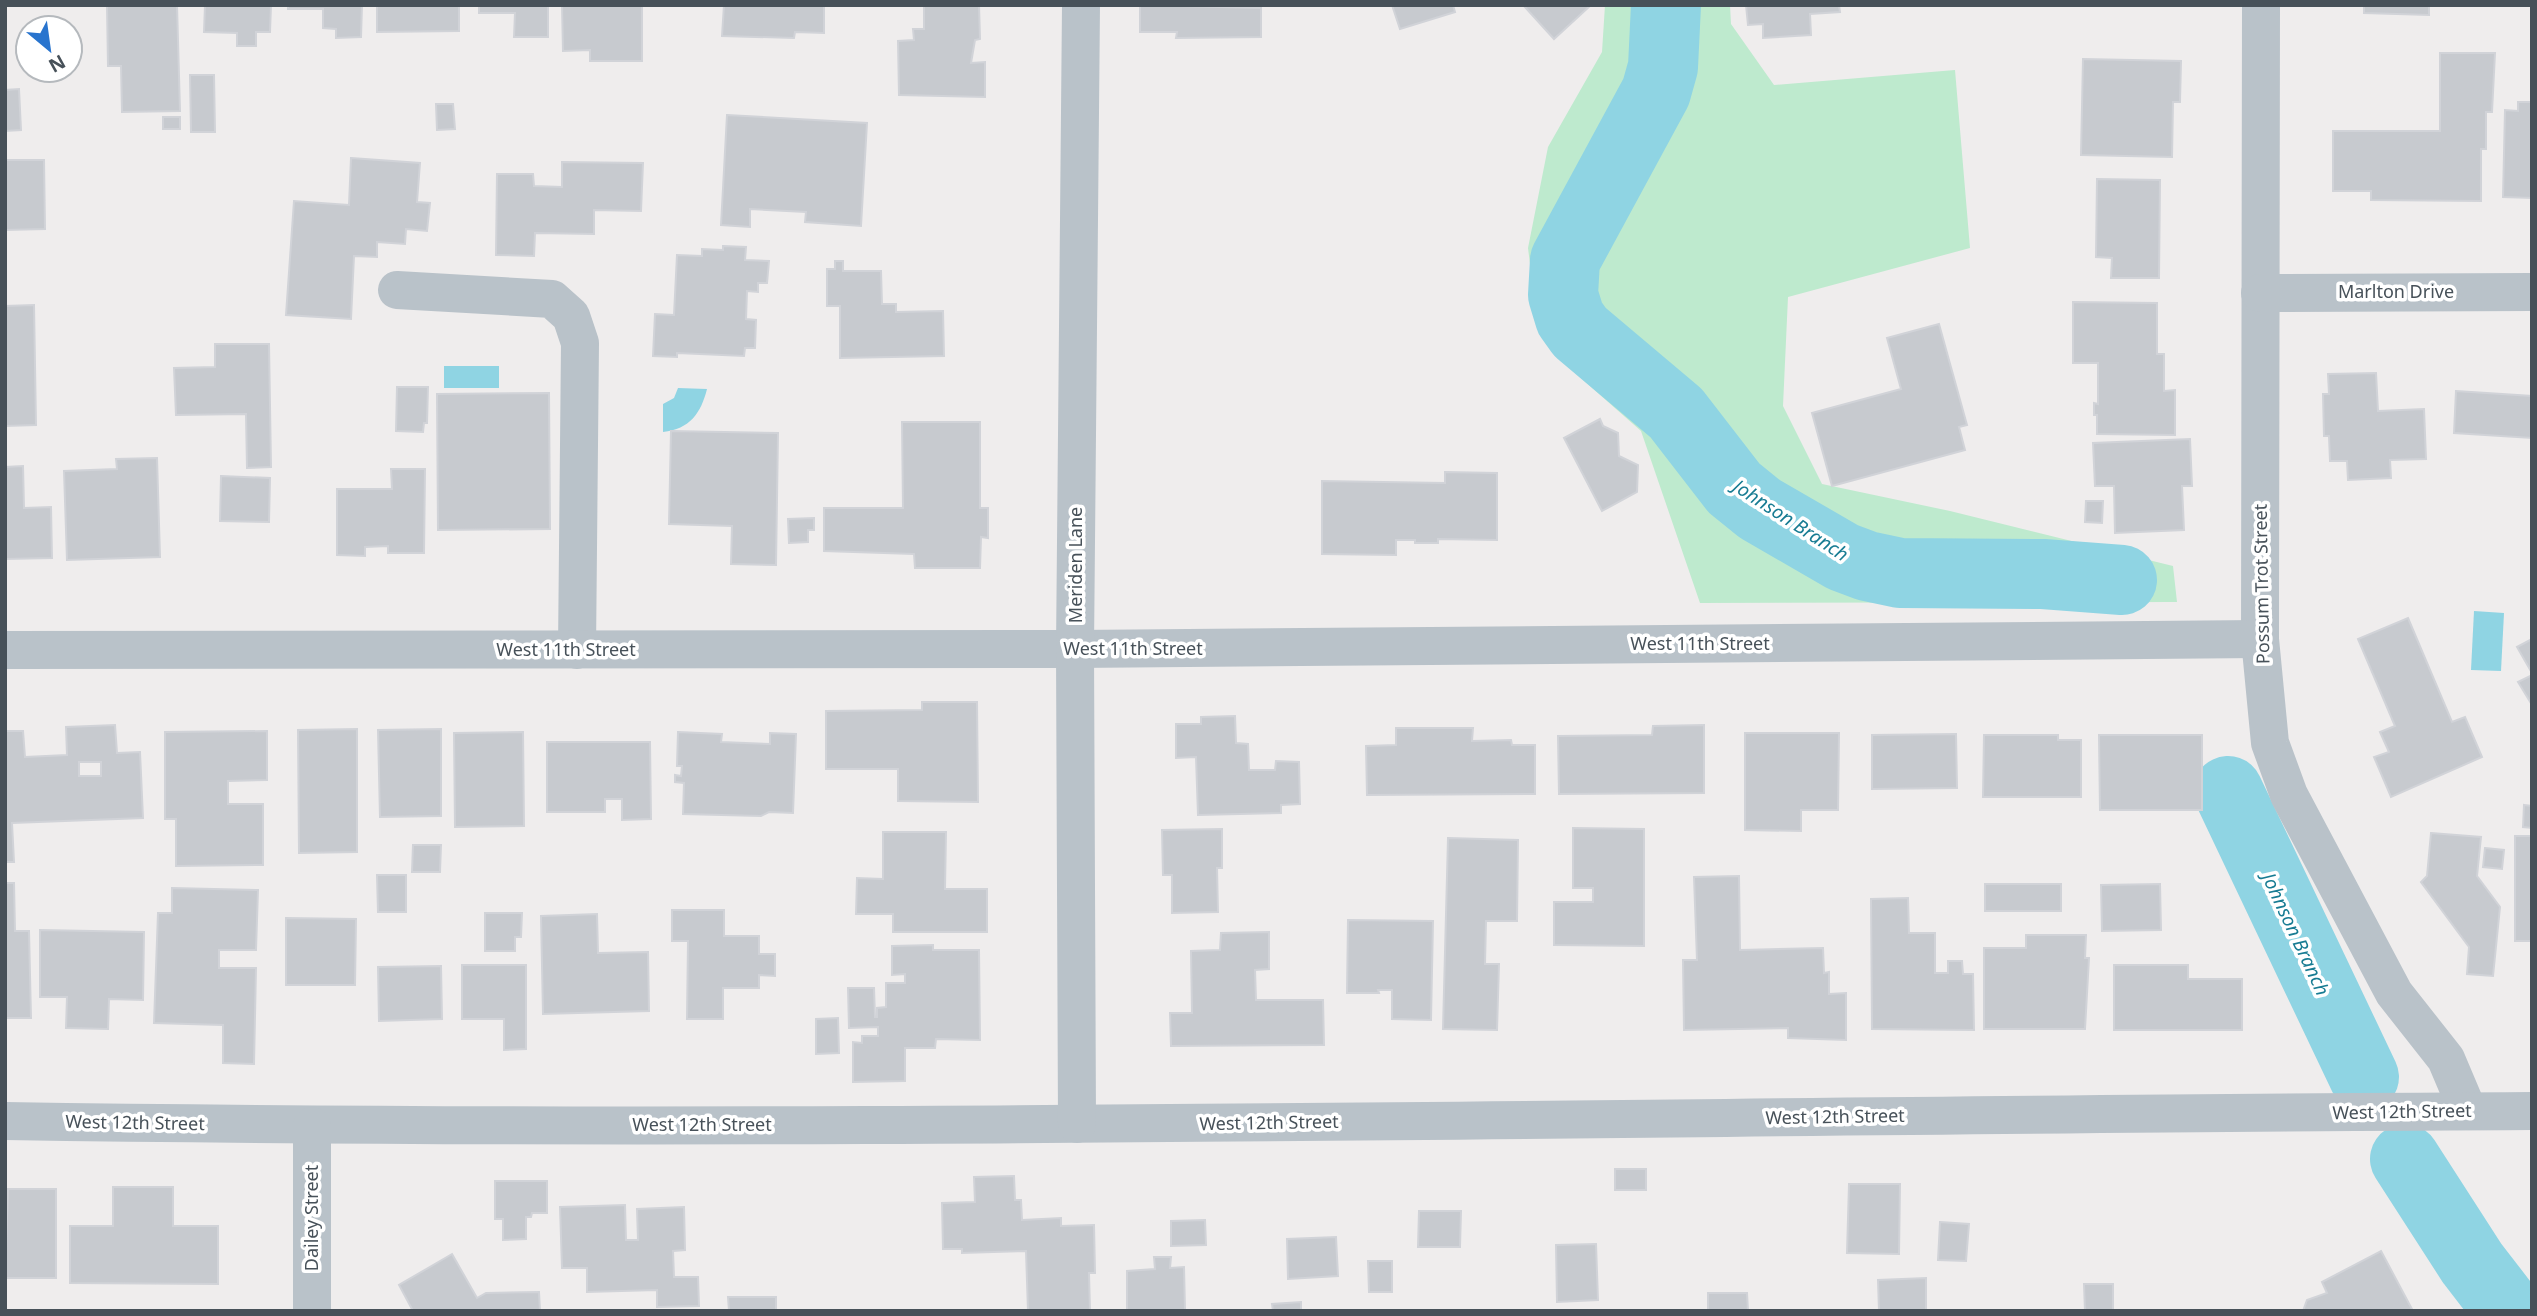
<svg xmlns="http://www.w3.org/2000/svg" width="2537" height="1316" font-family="'Noto Sans',sans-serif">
<rect width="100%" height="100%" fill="#efeded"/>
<path fill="#beeace" d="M1605,5H1730L1731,24L1774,85L1955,70L1970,248L1788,297L1783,406L1822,484L1950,511L2173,566L2177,602L1700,603L1641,431L1565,364L1537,319L1528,248L1548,147L1602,52Z"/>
<g fill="#8fd4e3">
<rect x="444" y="366" width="55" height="22"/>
<path d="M678,388L707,389C701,413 690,429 663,432V404L674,398Z"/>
<path d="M2474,611L2504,613L2501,671L2471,670Z"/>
</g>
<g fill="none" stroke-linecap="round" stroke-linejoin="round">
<g stroke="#8fd4e3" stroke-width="70">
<path d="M1666,5L1663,67L1656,92L1565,260L1563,295L1570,318L1580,332L1676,413L1734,488L1760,509L1843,557L1867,566L1900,573L2043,574L2122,580"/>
<path d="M2228,791L2364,1077"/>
<path d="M2405,1159L2472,1263L2509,1311"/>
</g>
</g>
<g fill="#c7cacf" stroke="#d1d3d8" stroke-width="2" fill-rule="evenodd">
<path d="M107,5H177L180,111L122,112L121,66H108Z"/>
<path d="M205,5H271L270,32H256V46H237V33L204,32Z"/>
<path d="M288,5H362L361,37L336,38V29L323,28V9H288Z"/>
<path d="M377,5H459V31L377,32Z"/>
<path d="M479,5H548V37H514L515,13H479Z"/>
<path d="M562,5H642V61H590V50L563,51Z"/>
<path d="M724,5H824V33L795,32L794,38L722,36Z"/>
<path d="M924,5H979L980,39L975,40L971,63L985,62V97L899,95L898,41L914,40L913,29H924Z"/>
<path d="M1140,5L1261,8V37L1176,38L1177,32H1140Z"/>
<path d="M1392,5H1453L1455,12L1400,29Z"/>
<path d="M1523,5H1591L1554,39Z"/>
<path d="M1746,5H1839L1840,12L1810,14L1811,35L1763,38V24L1748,25Z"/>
<path d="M2364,5H2429V15L2364,13Z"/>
<path d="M2440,53H2495L2492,112H2486V149H2481V201L2371,200V191H2333V131H2440Z"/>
<path d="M2083,59L2181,61L2180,102H2173L2172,157L2081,155Z"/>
<path d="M190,75H214L215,132H191Z"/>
<path d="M19,89L21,130L5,131V90Z"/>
<path d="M2518,102H2532V198L2503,197L2505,110L2518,111Z"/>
<path d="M436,104H453L455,129L437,130Z"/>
<path d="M727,115L867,123L861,226L805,222L806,212L750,209V227L721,225Z"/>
<rect x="163" y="117" width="17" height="12"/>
<path d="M351,158L420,163L417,202L430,203L427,231L406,229L405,244L377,242V257L354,256L351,319L286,315L294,201L349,205Z"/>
<path d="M5,160H44L45,229L5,230Z"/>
<path d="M562,162L643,163L641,211L594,210V234L535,233L534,256L496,255L497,174H533L534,186L562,187Z"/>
<path d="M2097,179L2160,180L2159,278H2111L2112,258L2096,257Z"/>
<path d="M723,246L746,247L745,260L769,261L767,283H758V292L747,291L746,319L756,320L755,348H745L744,356L677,353V357L653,356L655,314L674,315L677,255L702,256V249L723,250Z"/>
<path d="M835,261H843V271H881L882,304H896V312L943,311L944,356L840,358V306H827V269H835Z"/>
<path d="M2073,302L2157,303V354H2164V391L2175,390V435L2097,434V415H2094V403L2098,404V363H2073Z"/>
<path d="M34,305L36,425L5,426V306Z"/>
<path d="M1939,324L1967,425L1959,427L1965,450L1832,486L1812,413L1901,389L1887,338Z"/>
<path d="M215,344H269L271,467L247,468L246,414L176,415L174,368L215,367Z"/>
<path d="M2376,373L2378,411L2424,409L2426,459L2390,460L2391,478L2348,480L2347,461H2330L2329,436H2324L2323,394H2329L2328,374Z"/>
<path d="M397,387H428L427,423H424L423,432L396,431Z"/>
<path d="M2456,391L2532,396V438L2454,433Z"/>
<path d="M549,393L550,529L438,530L437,394Z"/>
<path d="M1600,419L1603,426L1618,433L1619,456L1638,465L1637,492L1602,511L1564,438Z"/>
<path d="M902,422H980V508H988V538L981,537L980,568H915L914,554L824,551V508H903Z"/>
<path d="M671,431L778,433L776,565L731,564L732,526L669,524Z"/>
<path d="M2190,439L2192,486H2182L2184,530L2115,533L2114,486H2095L2093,443Z"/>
<path d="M157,458L160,557L67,560L64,471L117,469L116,459Z"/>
<path d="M23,466L24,508L51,507L52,558L5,559V467Z"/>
<path d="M391,469H425L424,553H388V546L365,547V556L337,555V489H392Z"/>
<path d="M1445,472L1497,473V540L1438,539V543H1415V540H1396V555L1322,554V481L1445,483Z"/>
<path d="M221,476L270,478L269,522L220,521Z"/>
<path d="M2086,501H2103L2102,523L2085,522Z"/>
<path d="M814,518V530H808V542L789,543L788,519Z"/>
<path d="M2408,618L2452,722L2465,717L2482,757L2391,797L2374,757L2389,752L2380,732L2395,726L2358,639Z"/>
<path d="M2532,639V673L2517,647Z"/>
<path d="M2532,675V705L2518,682Z"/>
<path d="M922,702H977L978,802L898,801V769H826V711L922,710Z"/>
<path d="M1235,716L1236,743L1248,744L1249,770H1275L1276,761L1299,762L1300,804L1281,805V813L1198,815L1196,757L1176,758V724H1201V717Z"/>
<path d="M115,725L117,753L140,752L143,818L12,823L14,862H5V731H23L25,757L67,755L66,727ZM79,762H101V776H79Z"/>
<path d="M1704,725V793L1559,794L1558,736L1652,735L1653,726Z"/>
<path d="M1396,728H1473L1472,741L1511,740L1512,745H1535V794L1367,795L1366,746L1396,745Z"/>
<path d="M357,729V852L299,853L298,730Z"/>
<path d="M441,729V816L380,817L378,730Z"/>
<path d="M267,731V780L228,781V804H263V865L176,866V819H165V732Z"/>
<path d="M523,732L524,826L455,827L454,733Z"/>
<path d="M678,732L722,734L721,742L770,744V733L796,734L793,813L769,812L761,816L683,814L684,783L675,782V775L681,776L682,766H677Z"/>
<path d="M1745,733H1839L1838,810H1801V831L1745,830Z"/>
<path d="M1956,734L1957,788L1872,789V735Z"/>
<path d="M1984,735H2058V740H2081V797H1983Z"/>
<path d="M2099,735H2202V810H2100Z"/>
<path d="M547,742H650L651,819L622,820V799H605V812H547Z"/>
<path d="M2524,805L2532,806V828L2523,827Z"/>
<path d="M1573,828L1644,829V946L1554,945V902H1593V888H1573Z"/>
<path d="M1222,829V868H1217L1218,912L1172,913V875H1163L1162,830Z"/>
<path d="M883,832H946L945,889H987V932H893V914H856L857,878L883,879Z"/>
<path d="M2431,833L2481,837L2477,876L2500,907L2493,976L2467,974L2469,947L2421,882L2427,876Z"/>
<rect x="2515" y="836" width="17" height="105"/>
<path d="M1448,838L1518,840L1517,921H1486L1485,964H1499L1497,1030L1443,1029Z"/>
<path d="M413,845H441L440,872H412Z"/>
<path d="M2485,848L2504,850L2502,869L2483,867Z"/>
<path d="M377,875H406V912H378Z"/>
<path d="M1739,876L1740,950L1823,948L1824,973L1829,972V994L1846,993V1040L1788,1038V1028L1684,1030L1683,960H1697L1694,877Z"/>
<path d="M5,883H14L15,931H29L31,1018H5Z"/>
<rect x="1985" y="884" width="76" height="27"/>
<path d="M2160,884L2161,930L2102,931L2101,885Z"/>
<path d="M172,888L258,890L256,950H219V968H256L254,1064L223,1063V1025L154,1023L158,913H172Z"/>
<path d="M1908,898L1909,933H1935V973H1948V961H1962L1963,974H1973L1974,1030L1872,1029L1871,899Z"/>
<path d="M672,910H724V936H759V954H775V976L759,975V988H723V1019H687L688,941H672Z"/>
<path d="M485,913H522L521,937H515V951H485Z"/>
<path d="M597,914L598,953L648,952L649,1011L543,1014L541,916Z"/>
<path d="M286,918L356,919L355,985H286Z"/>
<path d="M1348,920L1433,921L1431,1020L1392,1019V990H1378L1379,993H1347Z"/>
<path d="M40,930L144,932L143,1000L109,999L108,1029L66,1028L67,997H40Z"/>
<path d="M1269,932V969L1255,970L1256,1000H1323L1324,1045L1171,1046L1170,1013H1192L1191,951L1220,950L1221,933Z"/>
<path d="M2026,935H2086L2085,958H2089L2085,1029H1984V948H2026Z"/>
<path d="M933,945V950H979L980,1040L936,1039L935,1048H905V1081L853,1082V1042L862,1043V1036H878V1027L849,1028L848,988H874L875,1017H877V1008L886,1007V983H905V974L892,975V946Z"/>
<path d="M462,965H526V1049L504,1050V1019H462Z"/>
<path d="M2114,965H2188V979H2242V1030H2114Z"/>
<path d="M441,966L442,1019L379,1021L378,967Z"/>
<path d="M838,1018L839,1053L816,1054V1019Z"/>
<rect x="1615" y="1169" width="31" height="21"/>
<path d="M1014,1176L1015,1200H1021L1022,1220L1061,1218V1226L1094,1225L1095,1273H1089L1090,1311H1028L1026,1251L962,1253V1249H943L942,1203L975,1202L974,1177Z"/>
<path d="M495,1181H547V1213H532L531,1217H526V1239L503,1240V1219H495Z"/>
<path d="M1849,1184H1900L1899,1254L1847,1253Z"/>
<path d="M113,1187H173V1226H218V1284L70,1283V1226H113Z"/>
<path d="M8,1189H56V1278H5Z"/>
<path d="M625,1205L626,1240H638L637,1209L684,1207L685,1250L673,1251L674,1277H698L699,1306L657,1307V1290L587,1292V1268H562L560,1207Z"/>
<path d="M1419,1211H1461L1460,1247H1418Z"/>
<path d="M1205,1220L1206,1245L1171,1246V1221Z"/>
<path d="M1940,1222L1969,1224L1966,1261L1938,1260Z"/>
<path d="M1336,1237L1338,1276L1288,1279L1287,1239Z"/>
<path d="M1596,1244L1598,1300L1557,1302L1556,1245Z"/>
<path d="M2381,1251L2413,1311H2303L2307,1300L2327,1293L2322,1282Z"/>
<path d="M452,1254L477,1298L486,1293L539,1292L540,1311H413L399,1285Z"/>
<path d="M1154,1257H1171L1170,1268L1184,1267L1185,1310L1197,1311H1127V1271L1155,1269Z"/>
<path d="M1368,1261H1392V1292H1369Z"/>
<path d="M1926,1278V1311H1879L1878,1280Z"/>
<path d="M2084,1284H2113V1311H2085Z"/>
<path d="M1708,1293H1747L1748,1311H1708Z"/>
<path d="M728,1297H776V1311H729Z"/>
<path d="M1301,1302V1311H1273L1272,1304Z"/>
</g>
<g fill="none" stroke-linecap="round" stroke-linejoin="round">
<g stroke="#b9c2c9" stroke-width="38">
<path d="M2261,5L2260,639L2270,743L2289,795L2394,993L2446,1059L2468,1111"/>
<path d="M397,290L552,299L571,316L580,343L577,650"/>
<path d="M2260,293L2532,292"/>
<path d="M5,650L1075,649L2260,639"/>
<path d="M5,1121C847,1134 1690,1115 2532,1111"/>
<path d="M1077,1124L1075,649L1081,5"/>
<path d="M312,1126V1311"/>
</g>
</g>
<g text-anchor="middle" stroke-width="7" stroke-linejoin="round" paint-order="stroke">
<g font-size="18" fill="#475159" stroke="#fff">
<text x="2396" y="298">Marlton Drive</text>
<text transform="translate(1076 565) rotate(-90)" y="6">Meriden Lane</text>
<text transform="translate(2262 584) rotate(-91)" y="6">Possum Trot Street</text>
<text x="1700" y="650">West 11th Street</text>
<text x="1133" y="655">West 11th Street</text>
<text x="566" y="656">West 11th Street</text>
<text transform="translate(2402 1112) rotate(-1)" y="6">West 12th Street</text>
<text transform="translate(1835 1117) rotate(-1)" y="6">West 12th Street</text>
<text transform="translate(135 1123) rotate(1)" y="6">West 12th Street</text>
<text transform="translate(1269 1123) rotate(-1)" y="6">West 12th Street</text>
<text x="702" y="1131">West 12th Street</text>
<text transform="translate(312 1218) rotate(-90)" y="6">Dailey Street</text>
</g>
<g font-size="19" font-style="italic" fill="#187c93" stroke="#fff">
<text transform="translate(1791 520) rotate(33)" y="7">Johnson Branch</text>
<text transform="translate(2296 934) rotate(65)" y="7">Johnson Branch</text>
</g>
</g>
<rect width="2537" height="1316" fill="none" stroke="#475159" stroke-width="14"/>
<g transform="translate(49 49) rotate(151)"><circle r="33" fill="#ffffff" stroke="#b5b9bd" stroke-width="2"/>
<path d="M0-5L12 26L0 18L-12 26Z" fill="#2874ce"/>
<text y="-10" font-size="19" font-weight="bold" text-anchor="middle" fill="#475159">N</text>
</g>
</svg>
